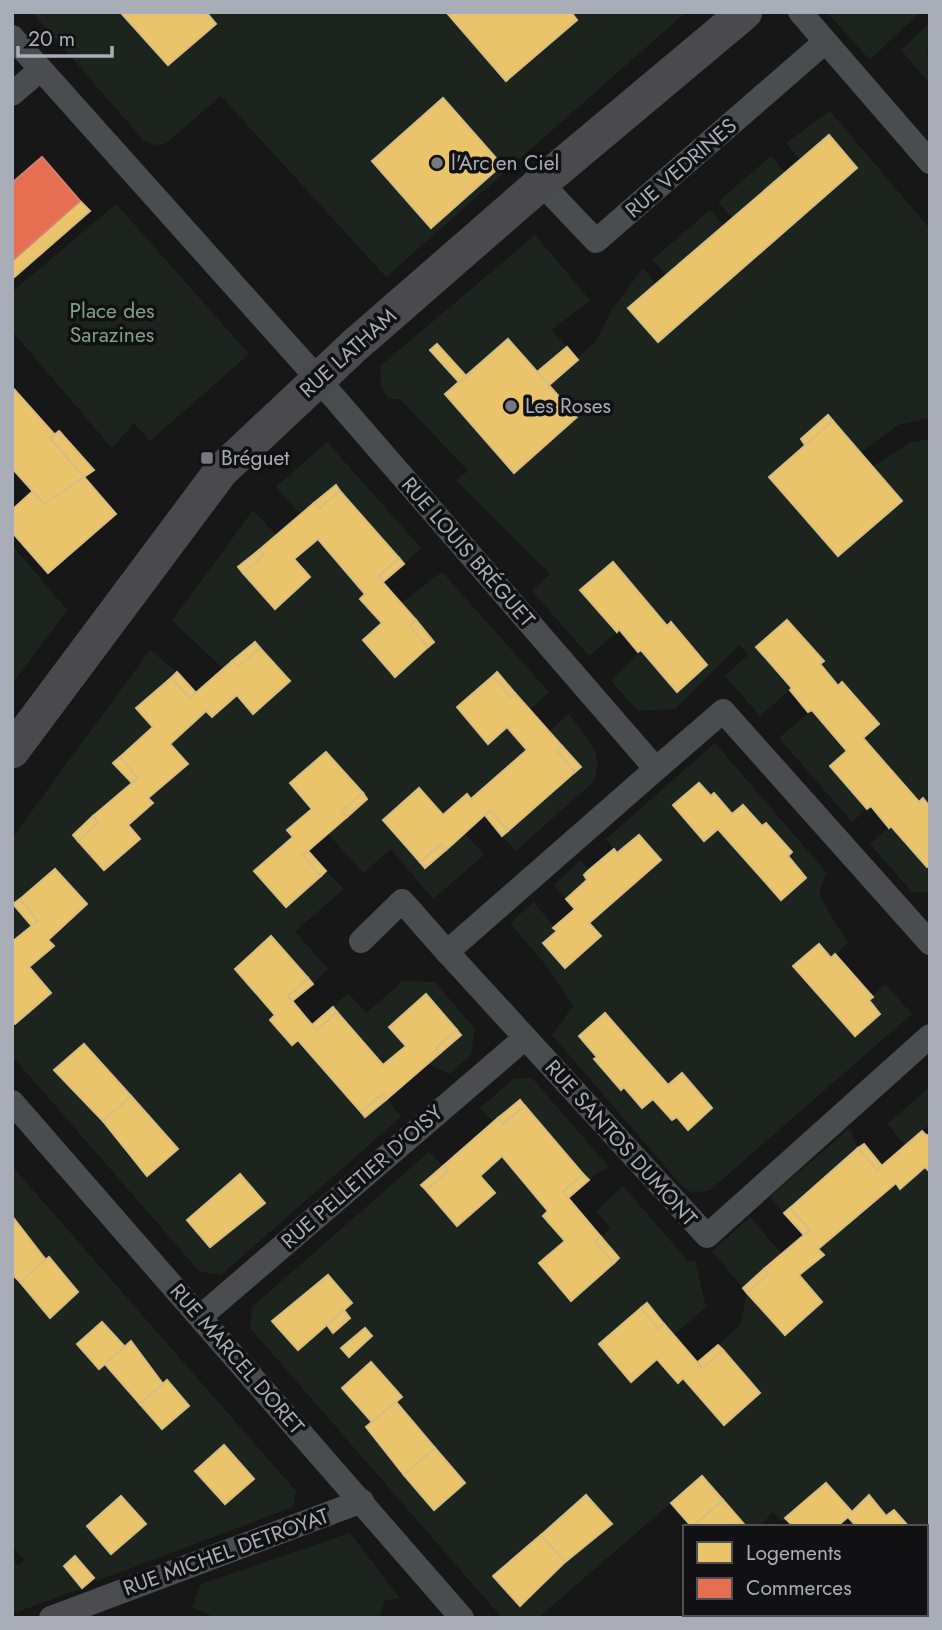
<svg xmlns="http://www.w3.org/2000/svg" width="942" height="1630" font-family="Jost,sans-serif">
<rect width="100%" height="100%" fill="#171717"/>
<g fill="#1d241e" fill-rule="evenodd">
<path d="M32,12H124L122,14L168,65L216,24L206,12H686L386,277L221,96L165,144L154,145L144,141Z"/>
<path d="M827,12H920L870,60Z"/>
<path d="M930,23V47L926,50L930,55V84L901,50Z"/>
<path d="M830,111L930,229V418L898,425L860,453L828,416L801,439L805,445L770,477L872,467L911,442L930,439V807L923,799L919,802L863,738L879,724L843,683L838,686L820,664L823,661L760,716L725,676L748,655L739,645L675,709L638,711L611,681L641,650L677,692L707,664L671,623L667,626L613,562L581,590L617,632L589,656L532,591L550,574L456,480L468,471L400,399H389L381,388L380,366L535,235L590,300L552,330L567,347L537,372L508,339L466,376L437,344L430,350L459,382L445,394L514,473L577,418L549,385L597,340L610,312L643,268L656,284L658,342L857,168L829,135L800,160L786,143Z"/>
<path d="M771,156L785,172L732,218L718,202Z"/>
<path d="M116,204L249,354L150,441L134,423L112,448L12,331V292Z"/>
<path d="M710,210L724,226L666,275L653,259Z"/>
<path d="M327,442L421,548L404,564L336,485L300,514L276,487Z"/>
<path d="M253,510L276,535L238,567L275,609L310,578L294,559L318,539L365,594L360,599L382,623L363,640L395,677L434,642L401,603L442,572L549,692L530,710L497,673L457,707L488,743L507,727L527,750L471,799L466,794L443,815L419,788L383,820L425,868L465,833L484,855L433,899L391,849L363,873L328,834L367,799L326,752L290,783L312,809L287,830L293,837L254,871H326L344,889L295,931L328,969L313,984L271,937L235,970L275,1015L270,1020L292,1045L298,1040L365,1117L387,1099L401,1117L221,1275L199,1271L12,1056V1021L15,1024L51,993L29,967L48,940L87,904L54,869L14,904L32,926L12,942V838L150,650L177,672L137,708L153,727L114,762L132,783L73,835L104,870L140,839L128,825L153,804L148,798L170,744L206,711L213,716L237,695L254,714L290,681L255,642L224,669L172,621ZM55,1070L177,1150L147,1176L124,1151L126,1148ZM240,1175L265,1203L210,1247L187,1220Z"/>
<path d="M12,545L67,610L12,684Z"/>
<path d="M812,710L847,751L831,766L867,809L852,822L779,738Z"/>
<path d="M569,714C586,737 607,755 592,783L516,851L502,836L580,767L549,731Z"/>
<path d="M715,743L826,872L819,894L838,928L849,942L831,958L818,944L794,966L869,1000L885,984L912,1014L709,1191L691,1192L681,1185L552,1035L573,1006L544,963L510,923L534,902L557,931L543,943L565,968L601,936L589,923L661,860L639,835L617,853L606,839ZM699,783L711,796L714,793L732,814L744,805L762,826L766,823L791,852L788,856L806,878L781,900L718,829L704,841L673,805ZM605,1013L668,1085L682,1073L712,1108L687,1130L677,1117L672,1120L653,1099L642,1108L624,1087L620,1090L580,1036Z"/>
<path d="M891,826L930,864V892H912L870,844Z"/>
<path d="M581,860L589,870L584,875L587,880L566,899L554,885Z"/>
<path d="M403,981L435,982L475,1029L471,1055L449,1074L428,1064L461,1035L426,995L390,1026L406,1046L383,1065L333,1007L348,993L366,1013Z"/>
<path d="M532,1078L608,1166L589,1180L520,1100L494,1122L480,1108L513,1079Z"/>
<path d="M930,1087V1124L905,1145L887,1124Z"/>
<path d="M850,1128L858,1148L784,1213L770,1197Z"/>
<path d="M429,1152L443,1166L421,1185L457,1226L495,1194L480,1176L502,1156L548,1211L543,1216L565,1241L571,1300L619,1259L601,1237L610,1228L596,1211L623,1186L689,1262L695,1260L706,1307L674,1335L647,1303L599,1344L631,1381L657,1359L677,1382L683,1378L725,1424L760,1393L718,1345L740,1325L747,1293L785,1335L822,1302L799,1275L823,1255L818,1249L896,1183L900,1188L925,1167L930,1172V1551L926,1547V1527H909L894,1510L886,1516L869,1495L852,1512L826,1483L781,1522L773,1512L759,1527H741L743,1524L702,1476L538,1618H502L250,1328L252,1307ZM328,1276L352,1303L344,1310L350,1318L333,1332L327,1325L298,1350L272,1321ZM371,1362L401,1397L396,1402L464,1483L435,1510L384,1451L372,1422L342,1388ZM586,1495L611,1524L542,1582L544,1585L520,1606L494,1576Z"/>
<path d="M12,1166L296,1491L293,1507L97,1581L75,1557L64,1567L82,1588L12,1614V1558L18,1565L24,1560L12,1546V1274L50,1317L78,1292L49,1258L46,1260L26,1237L28,1235L12,1216ZM102,1322L125,1347L131,1342L163,1384L167,1380L189,1406L161,1429L105,1364L98,1369L77,1344ZM195,1471L253,1479L225,1504ZM121,1496L145,1524L111,1554L87,1526Z"/>
<path d="M750,1217L782,1254L743,1288L712,1251Z"/>
<path d="M350,1533L400,1599L385,1600L379,1618H216L192,1607L201,1584Z"/>
</g>
<g fill="#e9c46a" stroke="#d6bd81" stroke-width="2">
<path d="M124,12H206L216,24L168,65L122,14Z"/>
<path d="M571,12L577,20L506,81L447,13Z"/>
<path d="M443,98L502,165L431,228L372,161Z"/>
<path d="M829,135L857,168L658,342L628,308Z"/>
<path d="M80,201L90,211L12,279V261Z"/>
<path d="M508,339L577,417L514,473L445,394Z"/>
<path d="M437,344L466,376L459,382L430,350Z"/>
<path d="M567,347L578,360L549,385L537,372Z"/>
<path d="M12,387L55,435L50,438L84,477L44,504L12,468Z"/>
<path d="M828,415L833,421L805,445L801,439Z"/>
<path d="M833,421L902,501L838,556L769,477Z"/>
<path d="M59,431L94,470L84,477L50,438Z"/>
<path d="M84,477L116,514L48,573L12,532V510L33,491L44,504Z"/>
<path d="M336,485L340,491L319,509L314,503Z"/>
<path d="M340,491L399,558L378,577L416,620L410,626L428,647L395,677L363,640L382,623L360,599L365,594L318,539L294,559L310,577L275,609L243,573L264,555L259,550L314,503L319,509Z"/>
<path d="M259,550L264,555L243,573L238,567Z"/>
<path d="M399,558L404,564L383,582L378,577Z"/>
<path d="M613,562L667,626L671,622L707,665L677,692L641,650L638,652L619,629L617,632L580,590Z"/>
<path d="M416,620L434,642L428,647L410,626Z"/>
<path d="M787,620L824,661L820,664L838,686L842,682L879,724L863,738L919,802L923,798L930,807V864L927,867L891,826L889,828L871,806L867,809L830,766L847,751L812,710L808,712L790,690L792,688L756,647Z"/>
<path d="M255,642L260,648L238,667L232,661Z"/>
<path d="M260,648L290,681L253,714L237,695L212,717L206,711L170,744L188,764L148,798L153,803L128,825L140,839L104,870L78,841L98,822L93,816L138,778L120,757L153,727L136,708L171,678L190,698L232,661L238,667Z"/>
<path d="M177,672L196,693L190,698L171,678Z"/>
<path d="M497,672L515,693L510,697L493,676Z"/>
<path d="M493,676L510,697L515,693L562,746L557,751L575,772L508,831L490,810L446,850L441,844L420,862L383,820L419,788L443,815L467,794L471,799L527,750L507,727L488,744L457,707Z"/>
<path d="M562,746L581,767L575,772L557,751Z"/>
<path d="M326,752L363,793L341,811L347,817L303,855L321,876L286,907L254,871L293,837L287,830L312,809L290,783Z"/>
<path d="M120,757L138,778L132,783L113,763Z"/>
<path d="M699,783L711,796L714,793L732,814L743,805L762,826L766,823L792,852L788,856L806,878L781,900L718,829L704,841L673,805Z"/>
<path d="M363,793L367,799L347,817L341,811Z"/>
<path d="M490,810L508,831L502,836L485,815Z"/>
<path d="M93,816L98,822L78,841L73,835Z"/>
<path d="M639,835L661,860L589,923L601,936L565,968L543,943L557,931L553,928L575,909L566,899L587,880L584,875L589,870L614,849L617,853Z"/>
<path d="M441,844L446,850L425,868L420,862Z"/>
<path d="M308,851L326,871L321,876L303,855Z"/>
<path d="M55,869L87,904L48,940L54,946L29,967L51,993L15,1024L12,1021V942L38,921L20,899Z"/>
<path d="M20,899L38,921L32,926L13,904Z"/>
<path d="M271,936L308,978L288,996L312,1025L317,1030L337,1012L383,1065L406,1046L389,1027L426,994L457,1030L436,1048L440,1053L387,1099L382,1094L361,1112L298,1040L292,1045L270,1020L275,1015L235,969Z"/>
<path d="M819,944L831,958L835,954L873,997L869,1000L880,1014L855,1036L793,966Z"/>
<path d="M308,978L313,984L292,1001L288,996Z"/>
<path d="M333,1007L337,1012L317,1030L312,1025Z"/>
<path d="M605,1013L668,1085L682,1073L712,1108L688,1130L677,1117L672,1120L653,1099L642,1108L624,1087L621,1090L594,1059L597,1057L579,1036Z"/>
<path d="M457,1030L461,1035L440,1053L436,1048Z"/>
<path d="M84,1044L131,1096L103,1121L54,1070Z"/>
<path d="M382,1094L387,1099L365,1117L361,1112Z"/>
<path d="M131,1096L178,1149L147,1176L103,1121Z"/>
<path d="M520,1100L525,1106L503,1124L498,1118Z"/>
<path d="M525,1106L583,1174L563,1192L601,1237L595,1242L614,1263L571,1301L539,1263L565,1241L543,1216L548,1211L502,1156L480,1176L495,1193L457,1226L426,1190L448,1171L443,1166L498,1118L503,1124Z"/>
<path d="M922,1131L927,1136L930,1133V1172L925,1167L900,1189L896,1183L818,1249L824,1255L799,1275L822,1302L785,1335L747,1293L768,1274L764,1269L810,1230L790,1208L858,1148L877,1170Z"/>
<path d="M864,1144L882,1166L877,1170L858,1148Z"/>
<path d="M443,1166L448,1171L426,1190L421,1185Z"/>
<path d="M240,1174L265,1203L210,1247L187,1220Z"/>
<path d="M583,1174L589,1180L568,1198L563,1192Z"/>
<path d="M790,1208L810,1230L804,1235L784,1213Z"/>
<path d="M12,1216L46,1260L20,1282L12,1274Z"/>
<path d="M601,1237L619,1258L614,1263L595,1242Z"/>
<path d="M49,1257L78,1292L50,1318L20,1282Z"/>
<path d="M764,1269L768,1274L747,1293L743,1288Z"/>
<path d="M328,1275L352,1303L298,1350L272,1321Z"/>
<path d="M647,1303L664,1324L658,1329L641,1308Z"/>
<path d="M641,1308L658,1329L664,1324L702,1368L723,1350L760,1393L724,1425L683,1378L678,1383L657,1359L631,1382L599,1344Z"/>
<path d="M344,1310L350,1318L333,1333L327,1325Z"/>
<path d="M102,1322L125,1347L99,1369L77,1344Z"/>
<path d="M365,1328L372,1336L349,1357L341,1348Z"/>
<path d="M131,1341L163,1384L140,1404L105,1364Z"/>
<path d="M718,1345L723,1350L702,1368L698,1362Z"/>
<path d="M371,1362L402,1397L372,1422L342,1388Z"/>
<path d="M167,1380L189,1406L162,1429L140,1404Z"/>
<path d="M396,1402L435,1448L404,1475L366,1427Z"/>
<path d="M224,1445L254,1479L225,1504L195,1471Z"/>
<path d="M435,1448L465,1483L434,1510L404,1475Z"/>
<path d="M702,1476L723,1500L692,1527L671,1503Z"/>
<path d="M826,1483L852,1512L869,1495L886,1516L894,1510L909,1527H857L848,1517L836,1527H794L785,1518Z"/>
<path d="M586,1495L612,1524L565,1562L541,1535Z"/>
<path d="M121,1496L146,1524L111,1554L87,1526Z"/>
<path d="M723,1500L744,1524L692,1527Z"/>
<path d="M541,1535L565,1562L520,1606L493,1576Z"/>
<path d="M926,1547L930,1551L929,1609L926,1606Z"/>
<path d="M75,1556L94,1578L82,1588L64,1566Z"/>
<path d="M705,1614H745L741,1618H708Z"/>
</g>
<path fill="#e76f51" stroke="#d48270" stroke-width="2" d="M42,157L80,201L12,261V183Z"/>
<g fill="none" stroke-linecap="round" stroke-linejoin="round">
<g stroke="#4b4c50" stroke-width="24">
<path d="M800,12L930,162"/>
<path d="M12,37L318,379L656,769L723,711L930,943"/>
<path d="M12,94L40,70"/>
<path d="M541,183L596,241L825,42"/>
<path d="M656,769L447,952L707,1236L930,1036"/>
<path d="M361,941L402,901L447,952"/>
<path d="M12,1102L462,1618"/>
<path d="M200,1317L525,1038"/>
<path d="M845,1614L848,1618"/>
<path d="M51,1618L362,1501"/>
</g>
<path stroke="#4a4a4e" stroke-width="35" d="M12,751L221,471L354,346L541,183L745,12"/>
</g>
<g fill="#757880" stroke="#111113" stroke-width="2.5">
<circle cx="437" cy="163" r="7"/>
<circle cx="511" cy="406" r="7"/>
<rect x="200" y="451" width="14" height="14" rx="3.5"/>
</g>
<g text-anchor="middle" stroke-width="7" stroke-linejoin="round" paint-order="stroke">
<g font-size="21" fill="#a8adb8" stroke="#111113" text-anchor="start">
<text x="451" y="170">l'Arc en Ciel</text>
<text x="525" y="413">Les Roses</text>
<text x="221" y="465">Bréguet</text>
</g>
<g font-size="21" fill="#a8adb8" stroke="#111113">
<text transform="translate(681 168) rotate(-41)" y="7">RUE VEDRINES</text>
<text transform="translate(348 353) rotate(-42)" y="7">RUE LATHAM</text>
<text transform="translate(468 552) rotate(49)" y="7">RUE LOUIS BRÉGUET</text>
<text transform="translate(621 1143) rotate(48)" y="7">RUE SANTOS DUMONT</text>
<text transform="translate(362 1177) rotate(-41)" y="7">RUE PELLETIER D'OISY</text>
<text transform="translate(237 1359) rotate(49)" y="7">RUE MARCEL DORET</text>
<text transform="translate(226 1552) rotate(-20)" y="7">RUE MICHEL DETROYAT</text>
</g>
<g font-size="21" fill="#7fa381" stroke="#111113">
<text x="112" y="318">Place des<tspan x="112" dy="24">Sarazines</tspan></text>
</g>
</g>
<rect width="942" height="1630" fill="none" stroke="#a8adb8" stroke-width="28"/>
<rect x="683" y="1525" width="245" height="91" fill="#111113" stroke="#4d4f55" stroke-width="2"/>
<rect x="697" y="1542" width="35" height="21" fill="#e9c46a" stroke="#4d4f55" stroke-width="2"/>
<text x="746" y="1560" font-size="21" fill="#a8adb8">Logements</text>
<rect x="697" y="1578" width="35" height="21" fill="#e76f51" stroke="#4d4f55" stroke-width="2"/>
<text x="746" y="1595" font-size="21" fill="#a8adb8">Commerces</text>
<path d="M18 46v10h94v-10" fill="none" stroke="#a8adb8" stroke-width="3.5"/>
<text x="28" y="46" font-size="21" fill="#a8adb8" stroke="#111113" stroke-width="5" paint-order="stroke">20 m</text>
</svg>
